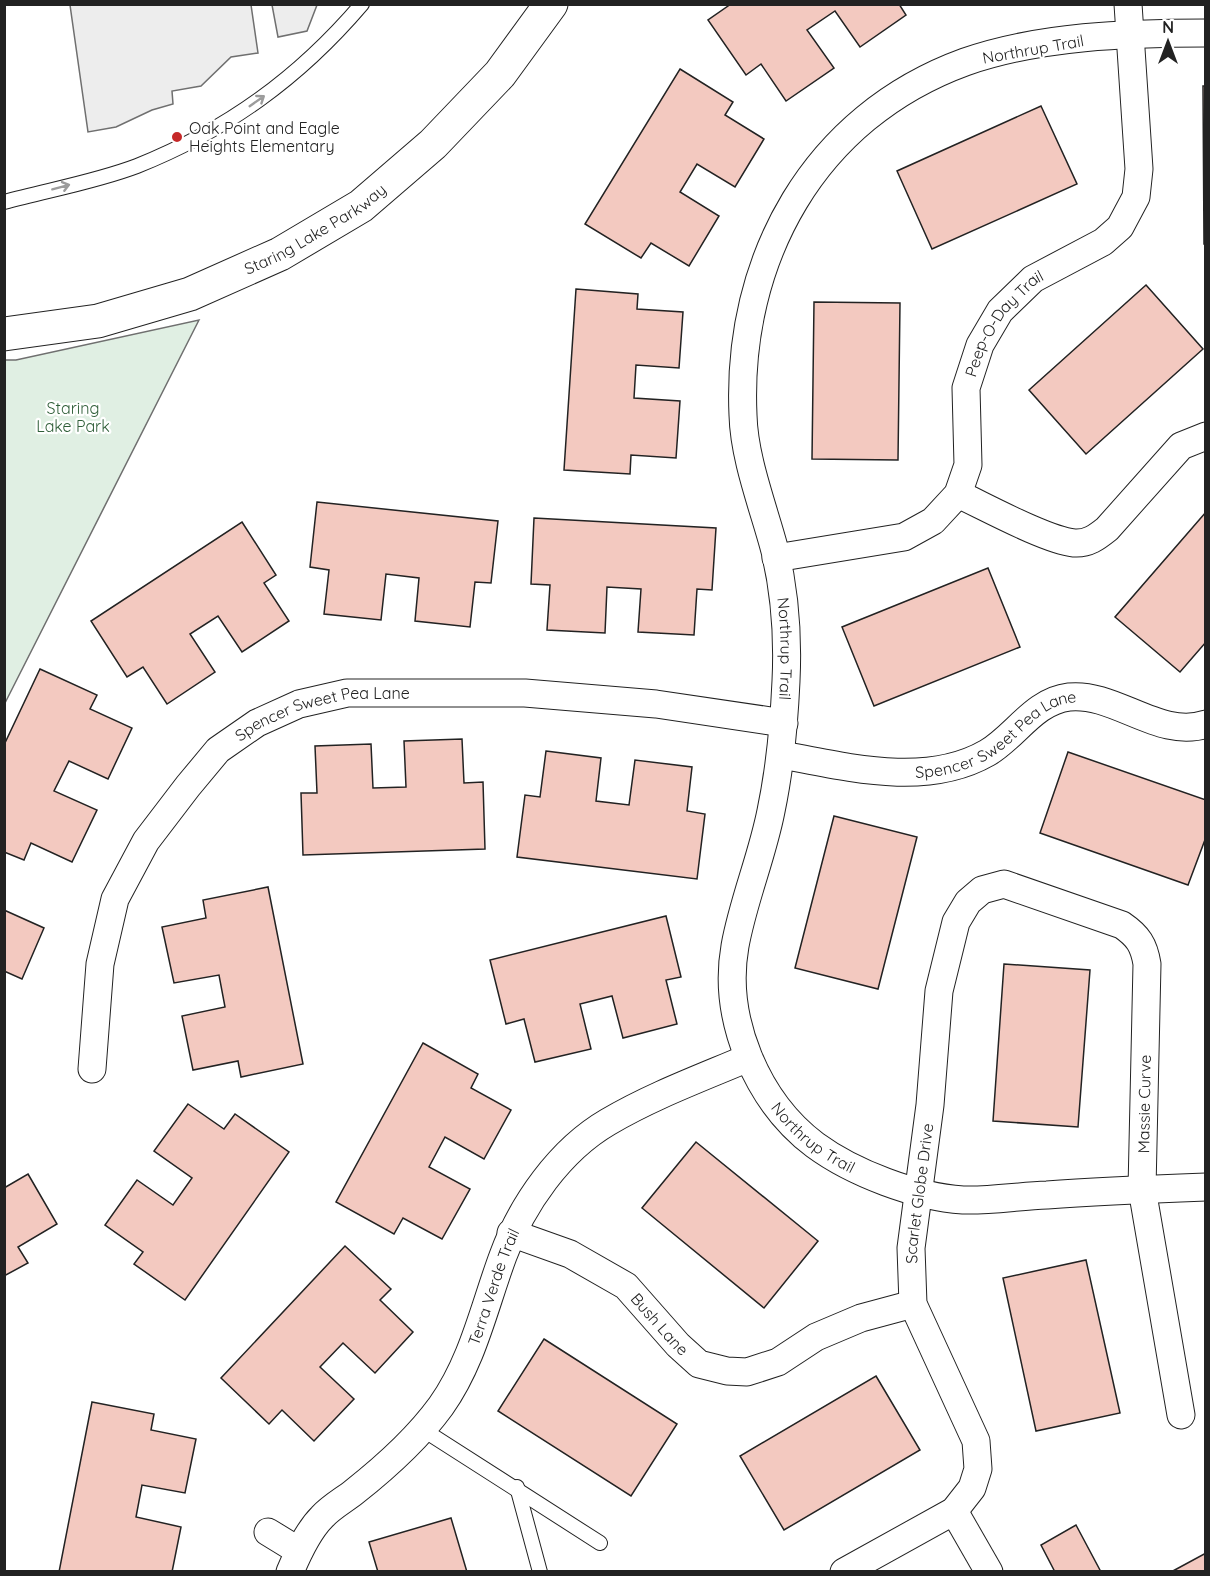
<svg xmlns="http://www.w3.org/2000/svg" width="1210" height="1576" font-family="Quicksand,sans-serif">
<rect width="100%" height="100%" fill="#fff"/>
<path fill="#e0efe3" stroke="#6f6f6f" stroke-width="1.5" d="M199,320L5,703V360H16Z"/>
<g fill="#ededed" stroke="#6f6f6f" stroke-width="1.5">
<path d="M70,5H251L258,53L231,57L201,86L172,91L173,104L152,110L116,127L88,132Z"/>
<path d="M272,5V4L317,5L307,31L278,37Z"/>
</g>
<g fill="#f3c9c0" stroke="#222" stroke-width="1.5">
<path d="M731,4H899L906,15L860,47L835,11L807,30L834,68L786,101L761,64L746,75L708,20Z"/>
<path d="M680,69L733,102L725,115L764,139L735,187L697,164L680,192L719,216L689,266L651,243L641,258L585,224Z"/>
<path d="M1203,86H1206V244H1204Z"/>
<path d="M1041,106L1077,184L932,249L897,171Z"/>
<path d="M1146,285L1203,349L1086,454L1029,390Z"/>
<path d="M576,289L638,294L637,309L683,312L679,368L636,365L634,398L680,401L676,458L631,455L630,474L564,470Z"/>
<path d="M814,302L900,303L898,460L812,459Z"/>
<path d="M317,502L498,521L491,583L475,582L470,627L415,621L419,578L386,574L381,620L324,614L329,570L310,567Z"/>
<path d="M1206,512V642L1180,672L1115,617Z"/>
<path d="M534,518L716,528L712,590L697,589L694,635L638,632L641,589L607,587L605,633L547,630L550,585L531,584Z"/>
<path d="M242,522L276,575L264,583L289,621L242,652L218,616L190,634L215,672L167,704L143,667L127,677L91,621Z"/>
<path d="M988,568L1020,647L874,706L842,627Z"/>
<path d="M40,669L97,695L90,709L132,728L108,779L69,761L54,791L97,810L72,862L31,843L24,860L4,852V745Z"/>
<path d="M462,739L464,783L483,782L485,849L303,855L301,793H317L315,746L371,744L373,788L406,787L404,741Z"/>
<path d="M546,751L601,758L596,801L629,805L635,760L692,767L687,811L705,814L697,879L517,857L525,795L540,797Z"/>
<path d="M1068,752L1206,800V837L1188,885L1040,833Z"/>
<path d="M834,816L917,837L878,989L795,968Z"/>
<path d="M268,887L303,1064L241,1077L238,1061L193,1070L182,1016L225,1007L219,975L174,983L162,927L206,918L203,900Z"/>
<path d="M4,910L44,928L22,979L4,971Z"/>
<path d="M666,916L681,977L666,980L677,1024L623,1038L612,996L580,1004L591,1049L535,1062L524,1019L506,1024L490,960Z"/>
<path d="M1004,964L1090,970L1078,1127L993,1121Z"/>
<path d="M423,1043L478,1074L471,1088L511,1110L484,1159L445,1137L429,1167L470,1189L442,1239L403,1218L394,1234L336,1202Z"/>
<path d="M188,1104L224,1129L235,1114L289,1152L185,1300L134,1264L143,1252L105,1225L137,1180L173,1205L192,1178L154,1151Z"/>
<path d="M696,1142L818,1241L764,1308L642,1208Z"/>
<path d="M28,1174L57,1224L18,1247L28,1263L4,1276V1188Z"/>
<path d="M345,1246L391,1289L380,1300L413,1332L375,1373L343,1343L320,1367L354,1399L314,1441L282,1410L269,1424L221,1378Z"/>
<path d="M1086,1260L1120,1413L1036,1431L1003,1278Z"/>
<path d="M544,1339L677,1424L631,1496L498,1411Z"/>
<path d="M876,1376L920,1450L784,1530L740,1456Z"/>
<path d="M92,1402L154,1414L151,1430L196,1439L185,1493L142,1485L136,1517L181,1527L172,1572H59Z"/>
<path d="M451,1518L467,1572H378L369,1542Z"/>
<path d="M1076,1525L1101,1572H1055L1041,1545Z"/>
<path d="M1206,1553V1572H1171Z"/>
</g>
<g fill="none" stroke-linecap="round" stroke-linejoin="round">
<defs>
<g id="service">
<path d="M4,202C48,190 95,182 137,166C227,130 299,78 362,4"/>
<path d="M422,1429L600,1543"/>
<path d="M517,1487L540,1572"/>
</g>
<g id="minor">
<path id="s1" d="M1206,33C1128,33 1039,36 965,62C814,117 736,259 743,415C744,459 764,509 775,551C785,593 788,639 786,681C784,725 780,768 771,811C762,857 743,901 735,946C722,1019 757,1101 815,1145C853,1173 916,1197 963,1200C990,1201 1019,1196 1047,1195C1100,1191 1153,1189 1206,1187"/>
<path d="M958,494C986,507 1046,540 1074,543C1088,544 1097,537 1107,529L1181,446L1206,436"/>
<path id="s2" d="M776,558L904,537L933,521L958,494L968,465L966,388L980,345L1000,311L1033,279L1103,242L1120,227L1136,197L1139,169L1128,4"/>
<path id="s3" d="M782,755C847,767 926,788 987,753C1015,737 1034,701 1069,697C1115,692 1160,740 1206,724"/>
<path id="s4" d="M92,1069L100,964L115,899L146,841L188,786L218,750L257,723L299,704L347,693H525L656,704L784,723"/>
<path id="s5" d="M511,1233L570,1254L626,1286L678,1345L699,1364L727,1371L747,1372L778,1362L816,1337L861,1318L913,1304"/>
<path d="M954,1511L989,1572"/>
<path d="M268,1532L299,1551"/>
<path id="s6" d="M290,1572C298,1553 308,1531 322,1517C331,1507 344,1500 354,1492C387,1466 417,1439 441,1406C473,1361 484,1307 503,1256C522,1204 560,1150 608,1122C652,1096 701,1078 748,1058"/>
<path id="s7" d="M844,1572L954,1511L972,1488L978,1469L976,1441L913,1304L911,1248L930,1105L939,991L956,922L968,902L982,890L1004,884L1122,925C1138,936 1144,945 1147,964L1142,1189L1181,1415"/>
</g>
<g id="tertiary">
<path id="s8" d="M4,334L98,321L190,294L280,254L361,206L433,144L500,74L551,4"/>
</g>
</defs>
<use href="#service" stroke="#222" stroke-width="16"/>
<use href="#minor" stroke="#222" stroke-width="29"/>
<use href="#tertiary" stroke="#222" stroke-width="35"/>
<use href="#service" stroke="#fff" stroke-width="14"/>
<use href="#minor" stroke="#fff" stroke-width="27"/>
<use href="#tertiary" stroke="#fff" stroke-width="33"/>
</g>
<defs><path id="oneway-shaft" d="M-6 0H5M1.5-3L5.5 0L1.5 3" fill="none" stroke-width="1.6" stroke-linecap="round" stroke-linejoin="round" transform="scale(1.5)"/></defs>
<g stroke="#9c9c9c">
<use href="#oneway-shaft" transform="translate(257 101) rotate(-35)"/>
<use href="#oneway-shaft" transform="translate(61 187) rotate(-15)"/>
</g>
<circle fill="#c62828" stroke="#fff" stroke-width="2" cx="177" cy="137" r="6"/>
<g text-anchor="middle" stroke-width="4.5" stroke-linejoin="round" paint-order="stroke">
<g font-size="16" fill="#222" stroke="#fff">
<text transform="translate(1033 49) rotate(-10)" y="6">Northrup Trail</text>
<text dy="6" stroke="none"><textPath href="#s8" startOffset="332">Staring Lake Parkway</textPath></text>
<text dy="6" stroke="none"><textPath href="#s2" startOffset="384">Peep-O-Day Trail</textPath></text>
<text dy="6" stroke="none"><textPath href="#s1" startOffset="930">Northrup Trail</textPath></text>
<text dy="6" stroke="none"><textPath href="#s4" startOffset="468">Spencer Sweet Pea Lane</textPath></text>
<text dy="6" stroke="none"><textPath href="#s3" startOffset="226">Spencer Sweet Pea Lane</textPath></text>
<text transform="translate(1144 1104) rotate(-89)" y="6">Massie Curve</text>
<text dy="6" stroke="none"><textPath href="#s1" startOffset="1452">Northrup Trail</textPath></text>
<text dy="6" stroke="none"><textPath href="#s7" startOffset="465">Scarlet Globe Drive</textPath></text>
<text dy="6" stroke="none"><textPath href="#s6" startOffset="358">Terra Verde Trail</textPath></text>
<text dy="6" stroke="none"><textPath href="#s5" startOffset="178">Bush Lane</textPath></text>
</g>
<g font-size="16" fill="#222" stroke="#fff" text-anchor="start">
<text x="189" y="134">Oak Point and Eagle<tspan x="189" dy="18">Heights Elementary</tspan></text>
</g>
<g font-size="16" fill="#2f5e38" stroke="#fff">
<text x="73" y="414">Staring<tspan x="73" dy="18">Lake Park</tspan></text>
</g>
</g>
<rect width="1210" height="1576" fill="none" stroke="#222222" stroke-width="12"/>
<g transform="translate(1168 42)" stroke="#ffffff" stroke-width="4.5" paint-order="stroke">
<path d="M0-4.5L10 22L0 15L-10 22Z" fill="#222222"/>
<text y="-9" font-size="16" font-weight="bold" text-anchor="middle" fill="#222222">N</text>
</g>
</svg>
